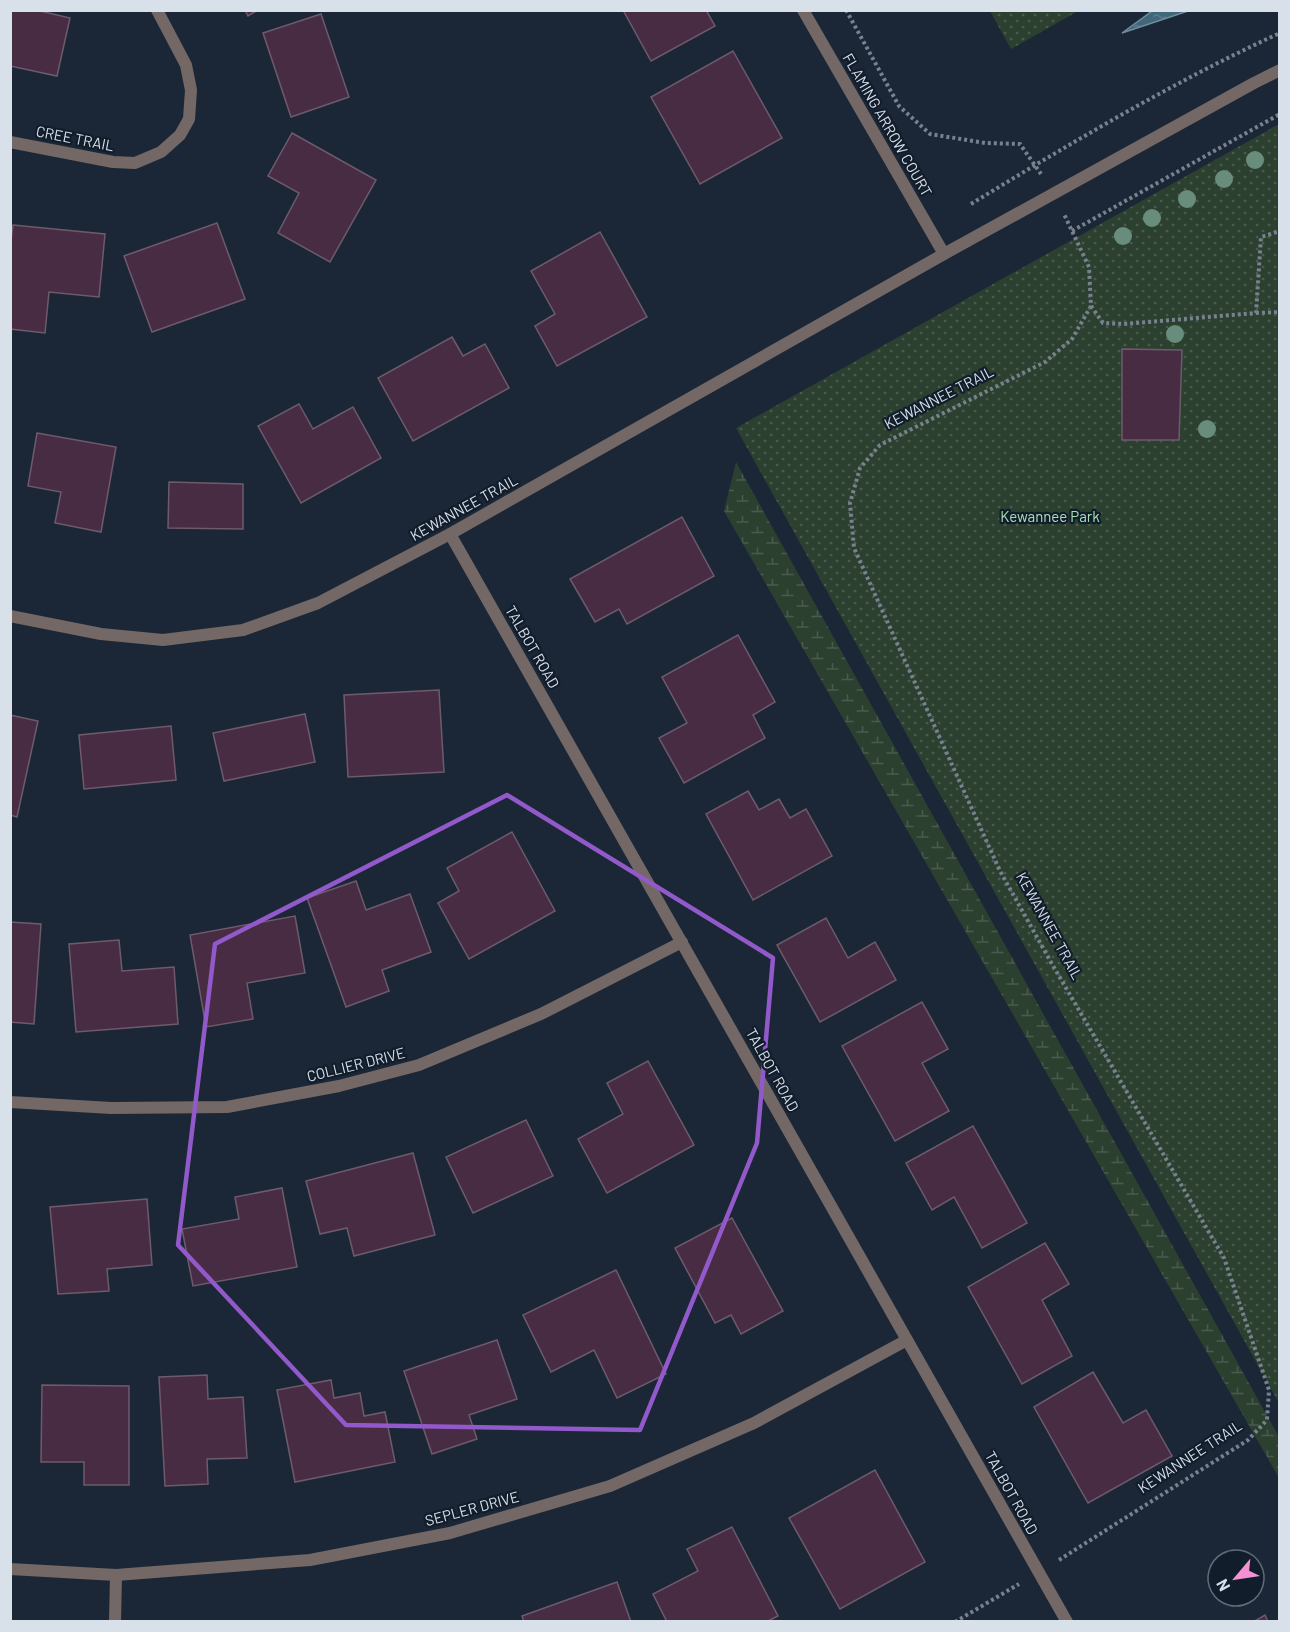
<svg xmlns="http://www.w3.org/2000/svg" width="1290" height="1632" font-family="Barlow,sans-serif">
<defs>
<pattern id="wetland-marsh" width="20" height="14" patternUnits="userSpaceOnUse" patternTransform="scale(1.5)"><rect width="20" height="14" fill="#2c4030"/><path d="M1 5h8M5 5V1M11 12h8M15 12V8" fill="none" stroke="#4a5b4e"/></pattern>
<pattern id="park-dots" width="8" height="8" patternUnits="userSpaceOnUse" patternTransform="scale(1.5)"><rect width="8" height="8" fill="#2c4030"/><path d="M2 2h.1M6 6h.1" fill="none" stroke="#4a5b4e" stroke-width="1.8" stroke-linecap="round"/></pattern>
<pattern id="water-ripples" width="26" height="14" patternUnits="userSpaceOnUse" patternTransform="scale(1.5)"><rect width="26" height="14" fill="#41677b"/><path d="M2 4q2-2 4 0t4 0M15 11q2-2 4 0t4 0" fill="none" stroke="#5c7c8e"/></pattern>
</defs>
<rect width="100%" height="100%" fill="#1b2736"/>
<path fill="url(#wetland-marsh)" d="M736,462L1279,1437V1478L724,511Z"/>
<g fill="url(#park-dots)">
<path d="M990,11H1078L1011,49Z"/>
<path d="M1279,124V1403L736,428Z"/>
</g>
<path fill="url(#water-ripples)" stroke="#6e8b9c" stroke-width="1.5" d="M1152,10L1188,11L1122,33L1152,11Z"/>
<g fill="#472c44" stroke="#6d5b6b" stroke-width="1.5">
<path d="M10,10H36L70,18L57,76L10,66Z"/>
<path d="M245,10H258L248,16Z"/>
<path d="M623,10H706L715,26L651,61Z"/>
<path d="M321,14L349,97L291,117L263,33Z"/>
<path d="M733,51L782,138L700,184L651,97Z"/>
<path d="M292,133L376,180L330,262L278,233L299,193L268,176Z"/>
<path d="M217,223L245,299L152,332L124,256Z"/>
<path d="M13,225L105,234L99,297L49,292L45,333L10,329V248Z"/>
<path d="M600,232L647,317L557,366L535,326L555,314L531,271Z"/>
<path d="M452,337L463,356L485,344L509,388L413,441L378,378Z"/>
<path d="M1122,349L1182,350L1179,440H1122Z"/>
<path d="M299,404L313,429L353,407L381,458L301,503L258,426Z"/>
<path d="M37,433L116,447L101,532L55,523L61,492L28,486Z"/>
<path d="M169,482L243,484V529L168,528Z"/>
<path d="M682,517L714,576L627,624L619,609L595,622L570,579Z"/>
<path d="M738,635L775,702L753,715L765,738L684,783L659,738L687,723L662,677Z"/>
<path d="M439,690L444,772L348,777L344,695Z"/>
<path d="M305,714L315,762L224,781L213,733Z"/>
<path d="M10,715L38,721L17,817L10,815Z"/>
<path d="M171,726L176,780L84,789L79,735Z"/>
<path d="M748,791L759,810L779,799L790,818L806,809L832,856L753,900L706,814Z"/>
<path d="M512,832L555,911L469,959L438,903L459,891L447,868Z"/>
<path d="M356,881L366,910L410,894L431,952L382,970L389,991L346,1007L307,898Z"/>
<path d="M295,916L305,973L247,983L253,1019L206,1027L190,935Z"/>
<path d="M826,918L848,958L875,942L896,980L820,1022L777,945Z"/>
<path d="M10,922L41,924L34,1024L10,1022Z"/>
<path d="M119,940L122,971L174,967L178,1024L76,1032L69,944Z"/>
<path d="M922,1002L948,1049L922,1063L949,1111L895,1141L842,1046Z"/>
<path d="M648,1061L694,1145L607,1193L578,1139L623,1114L607,1083Z"/>
<path d="M526,1120L553,1176L473,1213L446,1157Z"/>
<path d="M973,1126L1027,1223L982,1248L954,1197L932,1210L906,1163Z"/>
<path d="M413,1153L435,1235L354,1256L347,1228L320,1234L306,1181Z"/>
<path d="M282,1188L297,1267L193,1286L182,1229L239,1219L235,1197Z"/>
<path d="M147,1199L152,1265L107,1269L109,1291L58,1294L50,1207Z"/>
<path d="M732,1218L783,1311L741,1334L731,1315L715,1323L675,1248Z"/>
<path d="M1045,1243L1069,1284L1042,1300L1072,1356L1022,1384L968,1287Z"/>
<path d="M616,1270L666,1374L617,1398L594,1350L551,1372L523,1315Z"/>
<path d="M497,1340L517,1399L469,1415L477,1439L432,1454L404,1371Z"/>
<path d="M1093,1372L1123,1423L1146,1410L1172,1456L1088,1503L1034,1407Z"/>
<path d="M207,1375L208,1399L243,1397L247,1458L207,1459L208,1484L165,1486L159,1377Z"/>
<path d="M331,1380L334,1398L360,1393L364,1416L385,1412L395,1462L295,1482L277,1390Z"/>
<path d="M42,1385L129,1386V1485H84V1462H41Z"/>
<path d="M875,1470L925,1562L840,1609L789,1518Z"/>
<path d="M732,1527L778,1616L766,1622H667L653,1594L698,1571L687,1549Z"/>
<path d="M617,1582L631,1622H524L522,1616Z"/>
<path d="M1265,1615L1268,1622H1253Z"/>
</g>
<g fill="none" stroke-linecap="round" stroke-linejoin="round">
<g stroke="#78828e" stroke-width="4" stroke-dasharray="3 3" stroke-linecap="butt">
<path d="M846,10L899,106L930,134L985,143L1020,144L1041,174"/>
<path d="M971,204C1071,143 1173,82 1280,33"/>
<path d="M1072,231L1280,114"/>
<path d="M1091,306L1103,323L1124,324L1256,313L1261,237L1280,231"/>
<path d="M1256,313L1280,312"/>
<path d="M1059,1560L1248,1440L1267,1420L1269,1390L1224,1258L1052,964L1000,871L854,548L850,503L860,468L880,445L1045,362L1072,339L1091,306L1089,267L1064,214"/>
<path d="M955,1622L1019,1584"/>
</g>
<g stroke="#736865" stroke-width="12">
<path d="M803,10L944,254"/>
<path d="M10,142L113,162L135,163L161,152L180,135L189,119L191,90L186,65L157,10"/>
<path d="M450,534L1067,1622"/>
<path d="M10,1102L111,1108L227,1107L339,1086L419,1065L541,1014L682,942"/>
<path d="M10,1569L116,1575L310,1560L450,1533L610,1486L754,1423L907,1340"/>
<path d="M115,1622L116,1575"/>
</g>
<path stroke="#736865" stroke-width="12" d="M10,616L101,634L163,640L243,630L318,603L450,534L944,254L1254,83L1280,70"/>
</g>
<g fill="#698d7c">
<circle cx="1255" cy="160" r="9"/>
<circle cx="1224" cy="179" r="9"/>
<circle cx="1187" cy="199" r="9"/>
<circle cx="1152" cy="218" r="9"/>
<circle cx="1123" cy="236" r="9"/>
<circle cx="1175" cy="334" r="9"/>
<circle cx="1207" cy="429" r="9"/>
</g>
<path fill="none" stroke="#9259ca" stroke-width="4.5" stroke-linejoin="round" d="M507,795L773,958L757,1143L640,1430L346,1425L178,1245L215,944Z"/>
<g text-anchor="middle" stroke-width="4.5" stroke-linejoin="round" paint-order="stroke">
<g font-size="15" fill="#d8e0ea" stroke="#121d2c">
<text transform="translate(887 125) rotate(60)" y="5">FLAMING ARROW COURT</text>
<text transform="translate(75 139) rotate(11)" y="5">CREE TRAIL</text>
<text transform="translate(939 398) rotate(-27)" y="5">KEWANNEE TRAIL</text>
<text transform="translate(464 508) rotate(-29)" y="5">KEWANNEE TRAIL</text>
<text transform="translate(532 647) rotate(60)" y="5">TALBOT ROAD</text>
<text transform="translate(1049 926) rotate(61)" y="5">KEWANNEE TRAIL</text>
<text transform="translate(356 1065) rotate(-14)" y="5">COLLIER DRIVE</text>
<text transform="translate(772 1070) rotate(61)" y="5">TALBOT ROAD</text>
<text transform="translate(1190 1457) rotate(-33)" y="5">KEWANNEE TRAIL</text>
<text transform="translate(1011 1493) rotate(61)" y="5">TALBOT ROAD</text>
<text transform="translate(472 1509) rotate(-15)" y="5">SEPLER DRIVE</text>
</g>
<g font-size="15" fill="#a9e1b5" stroke="#121d2c">
<text x="1050" y="522">Kewannee Park</text>
</g>
</g>
<rect width="1290" height="1632" fill="none" stroke="#d8e0ea" stroke-width="24"/>
<g transform="translate(1236 1578) rotate(241)"><circle r="28" fill="#121d2c" stroke="#616b78" stroke-width="1.5"/>
<path d="M0-4.5L10 22L0 15L-10 22Z" fill="#f491d3"/>
<text y="-9" font-size="16" font-weight="bold" text-anchor="middle" fill="#d8e0ea">N</text>
</g>
</svg>
